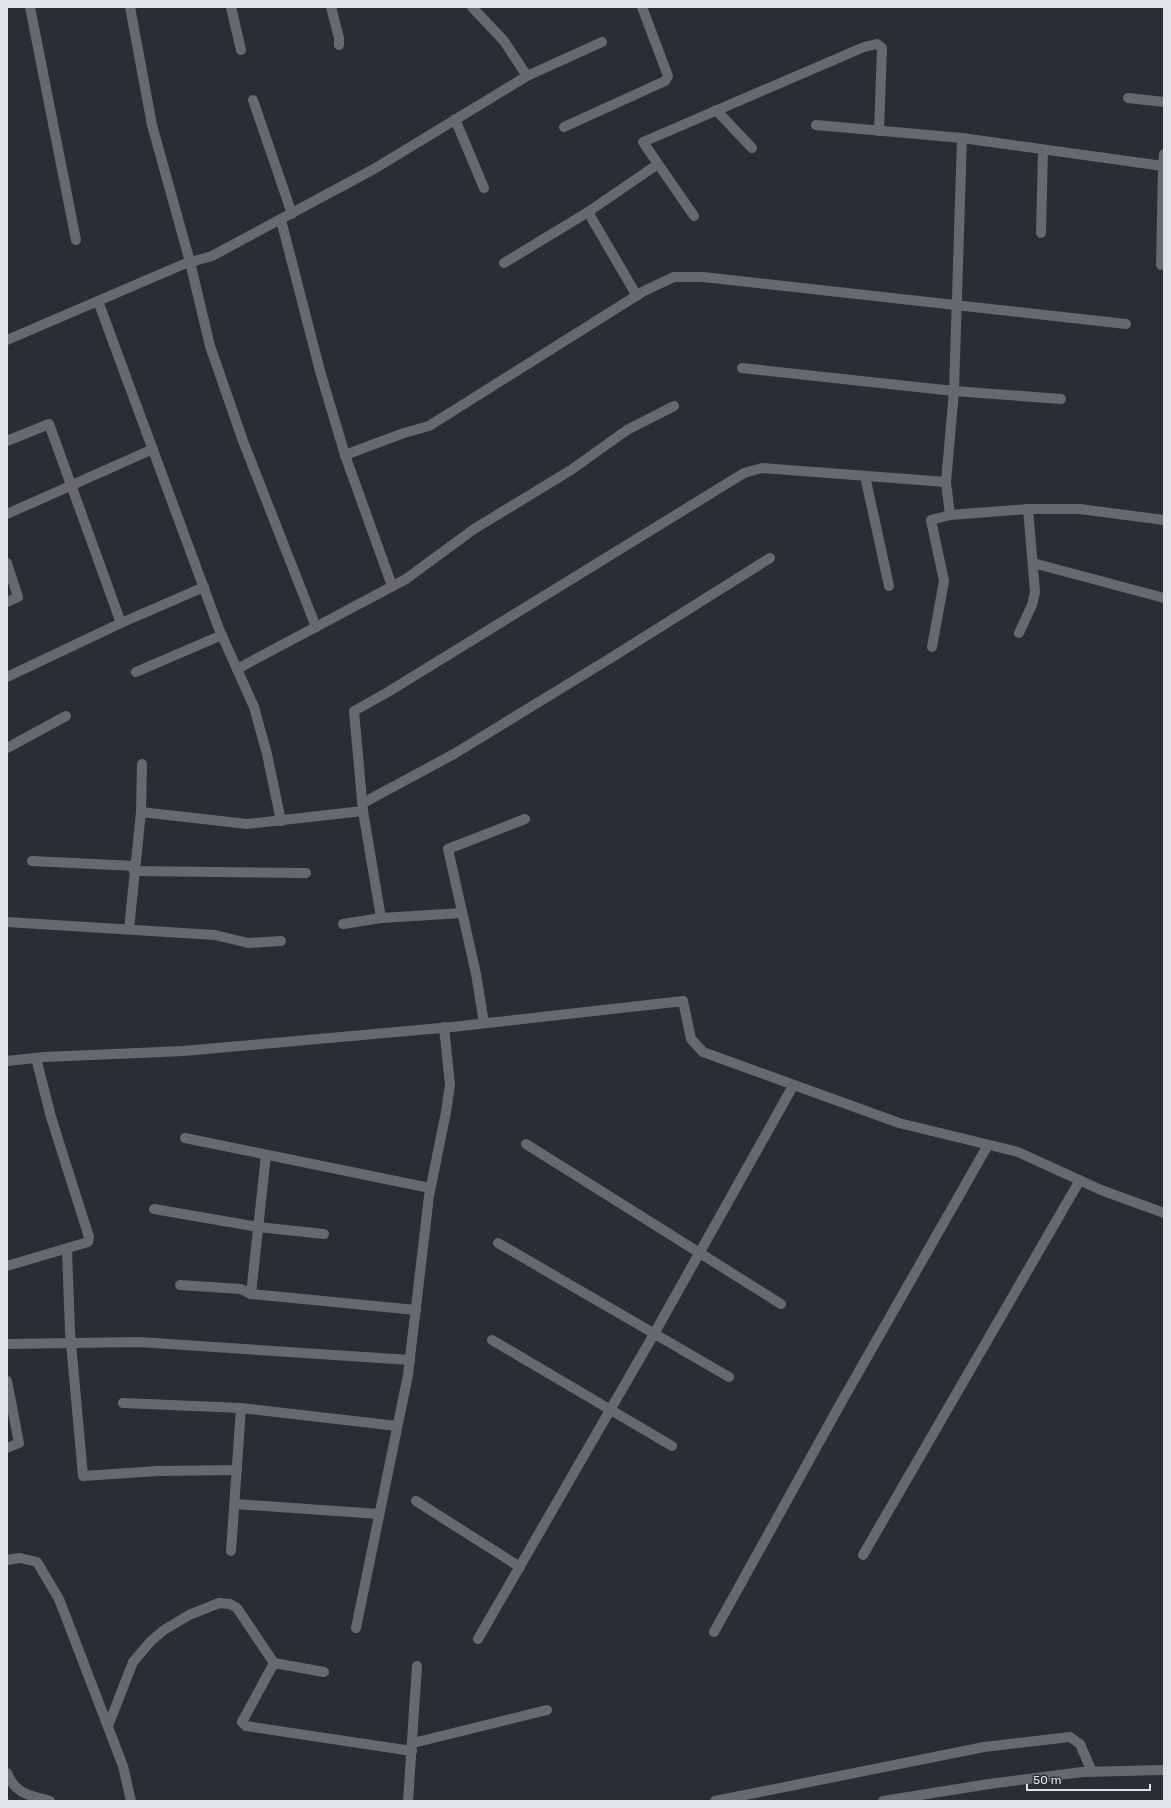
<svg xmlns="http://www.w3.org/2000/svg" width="1171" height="1808" font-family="Rubik,sans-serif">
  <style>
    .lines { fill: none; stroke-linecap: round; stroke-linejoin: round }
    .street { stroke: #67696c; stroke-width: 10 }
  </style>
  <rect width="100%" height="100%" fill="#292d34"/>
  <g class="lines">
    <g class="street">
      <polyline points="30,7 76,240"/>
      <polyline points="130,7 152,125 190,262 210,346 243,441 316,627"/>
      <polyline points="231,7 241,50"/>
      <polyline points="331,7 339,38 339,45"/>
      <polyline points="472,7 504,41 527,76"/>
      <polyline points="1128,98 1164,102"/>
      <polyline points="253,100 292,214"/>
      <polyline points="716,110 752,148"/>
      <polyline points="455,119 484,188"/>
      <polyline points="816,125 962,138 1163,166 1164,154"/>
      <polyline points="564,127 665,81 668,76 642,7"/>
      <polyline points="588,212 637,296"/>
      <polyline points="694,216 643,142 864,47 877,44 882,48 879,131"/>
      <polyline points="281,220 320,371 345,455 392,586"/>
      <polyline points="1041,233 1043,150"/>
      <polyline points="504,263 588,212 658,164"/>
      <polyline points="1161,265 1163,166"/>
      <polyline points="98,301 219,629 254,707 267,754 281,821"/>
      <polyline points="7,340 184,264 212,256 374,169 527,76 602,42"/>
      <polyline points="742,368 954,391 1061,399"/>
      <polyline points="7,441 49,424 121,623"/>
      <polyline points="345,455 404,433 429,426 644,291 674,277 703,277 1126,324"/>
      <polyline points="865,476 889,586"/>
      <polyline points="946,482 950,515 1028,509 1080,509 1164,520"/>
      <polyline points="7,514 153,449"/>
      <polyline points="7,563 18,597 7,602"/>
      <polyline points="1033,563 1164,598"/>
      <polyline points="1019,633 1032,605 1035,592 1028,509"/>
      <polyline points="932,647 944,581 931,520 950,515"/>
      <polyline points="237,669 406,579 474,529 571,470 627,430 674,406"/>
      <polyline points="136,672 222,635"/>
      <polyline points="7,677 121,623 204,587"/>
      <polyline points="7,748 66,716"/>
      <polyline points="363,803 454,754 614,656 770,558"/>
      <polyline points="141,812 247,824 363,811"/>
      <polyline points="32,861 135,866"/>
      <polyline points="134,871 306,873"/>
      <polyline points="381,918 363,811 354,711 388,692 744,473 762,468 946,482 954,391 962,138"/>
      <polyline points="7,922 215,935 248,943 281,941"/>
      <polyline points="343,924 381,918 462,913"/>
      <polyline points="129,929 141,812 142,764"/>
      <polyline points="484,1023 476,974 448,849 525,819"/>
      <polyline points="7,1061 44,1057 184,1051 452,1027 683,1001 691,1039 703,1052 899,1123 1018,1152 1101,1190 1164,1213"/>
      <polyline points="185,1138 430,1188"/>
      <polyline points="526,1144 781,1304"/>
      <polyline points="154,1209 258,1227 324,1234"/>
      <polyline points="498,1243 729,1377"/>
      <polyline points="67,1249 70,1332 83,1476 158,1471 237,1470"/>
      <polyline points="7,1266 88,1242 89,1237 51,1117 36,1058"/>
      <polyline points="180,1285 241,1289 251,1294 416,1310"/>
      <polyline points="251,1294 266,1155"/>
      <polyline points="492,1340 672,1446"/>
      <polyline points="7,1344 139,1342 410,1360"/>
      <polyline points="7,1381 19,1443 7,1448"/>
      <polyline points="123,1403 241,1408 397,1426"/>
      <polyline points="416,1501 520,1567"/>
      <polyline points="235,1504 379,1514"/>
      <polyline points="231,1551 241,1408"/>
      <polyline points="863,1555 1080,1180"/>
      <polyline points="7,1560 20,1558 37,1562 59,1599 123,1766 131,1801"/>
      <polyline points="356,1628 408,1375 429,1196 446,1112 450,1085 444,1027"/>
      <polyline points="714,1632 842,1401 988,1145"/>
      <polyline points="478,1639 654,1334 793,1086"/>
      <polyline points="274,1663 242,1722 246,1726 412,1751"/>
      <polyline points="108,1726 133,1662 151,1641 164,1630 189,1615 219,1603 230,1604 237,1608 274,1663 324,1672"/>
      <polyline points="413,1743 547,1710"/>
      <path d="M 7,1773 C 16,1795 29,1795 50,1801"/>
      <polyline points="408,1801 417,1666"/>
      <polyline points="715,1801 984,1747 1070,1737 1080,1744 1092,1772"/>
      <polyline points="883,1801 989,1784 1082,1772 1164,1770"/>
    </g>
  </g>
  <rect width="1171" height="1808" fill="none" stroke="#e0e3e8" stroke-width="16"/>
  <path d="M1027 1784v6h123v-6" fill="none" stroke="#e0e3e8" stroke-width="2"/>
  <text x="1033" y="1784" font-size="12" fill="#e0e3e8" stroke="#292d34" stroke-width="3" paint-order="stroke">50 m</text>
</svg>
